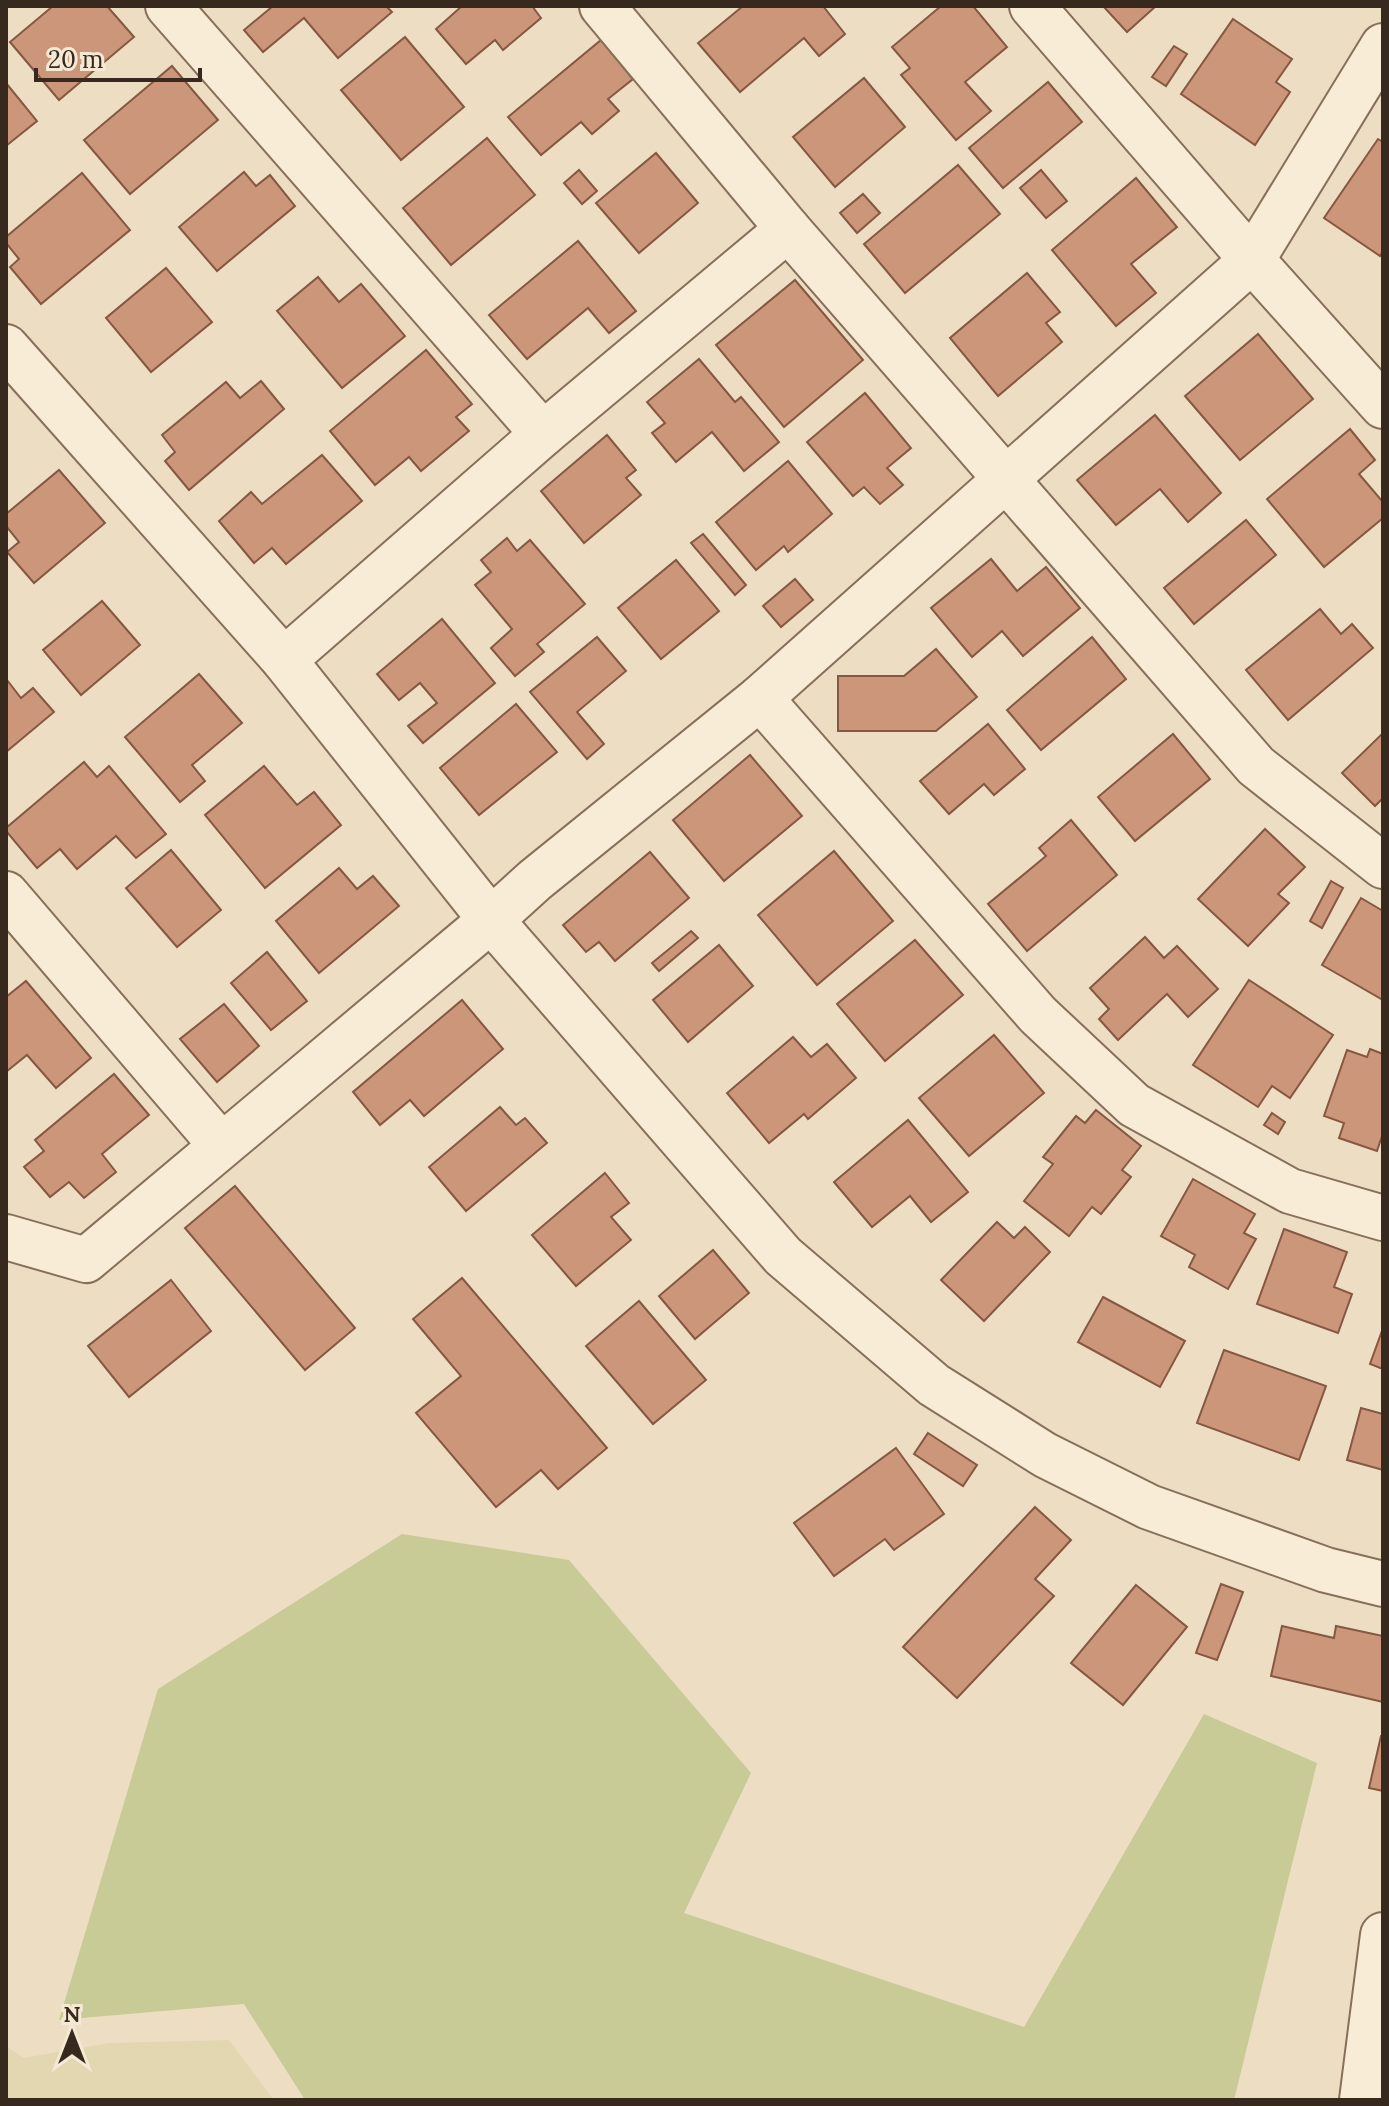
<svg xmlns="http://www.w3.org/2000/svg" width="1389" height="2106" font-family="Lora,serif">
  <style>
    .farmland { fill: #e3d7b1 }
    .green { fill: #c9cb97 }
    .building { fill: #cb967a; stroke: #865741; stroke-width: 2 }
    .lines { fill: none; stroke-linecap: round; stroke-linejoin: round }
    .minor-casing { stroke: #876f5a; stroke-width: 48 }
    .minor { stroke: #f8ecd6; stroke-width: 44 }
  </style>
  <rect width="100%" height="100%" fill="#eddec3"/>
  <polygon class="farmland" points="229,2040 274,2100 6,2100 6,2046 24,2058 109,2043"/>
  <polygon class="green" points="402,1534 569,1560 751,1773 684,1913 1024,2027 1204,1714 1317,1763 1234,2100 305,2100 244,2004 59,2020 158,1689"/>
  <g class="building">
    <polygon points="53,6 107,6 134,37 59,100 10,42"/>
    <polygon points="273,6 386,6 392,12 338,58 304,18 263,52 244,30"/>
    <polygon points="462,6 532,6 541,18 503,50 495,40 466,64 436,29"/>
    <polygon points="743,6 823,6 845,34 819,56 804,38 740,92 698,43"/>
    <polygon points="941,6 973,6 1007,47 965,82 991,111 956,140 901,75 910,68 892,47"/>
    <polygon points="1103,6 1156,6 1127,32"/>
    <polygon points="1233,19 1292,59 1276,82 1290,92 1255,145 1181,94"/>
    <polygon points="405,37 464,107 401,160 341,90"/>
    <polygon points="601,40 633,79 608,99 619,111 592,134 581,122 541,155 508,117"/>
    <polygon points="1174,46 1187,54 1166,86 1152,77"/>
    <polygon points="172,66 218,120 130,194 84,140"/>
    <polygon points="864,78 905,127 835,187 793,137"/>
    <polygon points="1048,82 1082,122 1003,188 969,148"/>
    <polygon points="6,83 37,121 6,146"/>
    <polygon points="487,138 535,195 451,265 403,208"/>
    <polygon points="1378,139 1383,142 1383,251 1380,256 1324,218"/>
    <polygon points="656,153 698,203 639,253 596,203"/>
    <polygon points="958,165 1000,214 905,293 864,244"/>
    <polygon points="579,170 597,191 582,204 564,183"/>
    <polygon points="1041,170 1067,201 1046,218 1020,188"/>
    <polygon points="244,172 256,186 270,175 295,206 217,271 179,227"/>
    <polygon points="82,173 130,230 41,304 10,267 19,259 6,243 6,237"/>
    <polygon points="1136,178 1177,227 1131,264 1156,293 1116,326 1052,250"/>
    <polygon points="863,194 880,213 857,233 840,213"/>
    <polygon points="578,241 636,311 609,333 588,308 527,359 489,315"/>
    <polygon points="166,268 212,322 151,372 106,318"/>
    <polygon points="1027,273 1060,312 1046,323 1062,342 998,396 950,338"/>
    <polygon points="318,277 339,302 361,284 405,336 342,388 277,311"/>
    <polygon points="795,280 863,360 784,427 716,345"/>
    <polygon points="1258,334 1313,399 1240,460 1185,396"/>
    <polygon points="426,350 472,404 456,417 469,431 421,471 409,457 375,485 330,431"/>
    <polygon points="699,359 735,402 741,397 779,442 744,471 712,432 676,462 652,433 665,423 647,402"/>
    <polygon points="261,381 284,409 189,490 165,461 175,452 162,435 226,382 240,398"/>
    <polygon points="865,393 911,448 887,468 903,485 880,504 864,487 853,496 807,442"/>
    <polygon points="1155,415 1221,493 1188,522 1160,489 1116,525 1077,480"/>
    <polygon points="1350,429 1375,460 1359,474 1383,502 1383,518 1324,567 1267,499"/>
    <polygon points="607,435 636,470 626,478 641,495 584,543 541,491"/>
    <polygon points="322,455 362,501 286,564 272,548 254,563 219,521 251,492 262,504"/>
    <polygon points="788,461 832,514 788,552 784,546 756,570 716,522"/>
    <polygon points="59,470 105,523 34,583 7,552 19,542 6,526 6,514"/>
    <polygon points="1246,520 1276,555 1194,624 1164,588"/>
    <polygon points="703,534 746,585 735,595 691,543"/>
    <polygon points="507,538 517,551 530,540 585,604 537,644 544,652 515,676 491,648 512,629 475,585 491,572 481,560"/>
    <polygon points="991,559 1017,591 1046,567 1080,608 1023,656 1002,631 972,657 931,608"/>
    <polygon points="676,560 719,611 661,659 618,608"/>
    <polygon points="795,579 813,600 781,627 763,606"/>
    <polygon points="102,601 140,645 81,695 43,650"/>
    <polygon points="1320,609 1341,634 1352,624 1373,648 1288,720 1246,670"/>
    <polygon points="442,619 495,683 423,743 408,726 437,703 420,683 399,700 377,674"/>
    <polygon points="597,637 626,671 577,712 604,744 587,759 530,692"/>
    <polygon points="1092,637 1126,679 1041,750 1007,710"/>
    <polygon points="936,649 977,697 936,731 838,731 838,676 904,676"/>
    <polygon points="199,674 242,723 192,765 205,781 180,802 125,737"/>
    <polygon points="7,680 21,698 33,688 54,712 6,752"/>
    <polygon points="516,704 557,752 479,815 440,768"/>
    <polygon points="988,724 1025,769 994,795 984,784 949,814 920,781"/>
    <polygon points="1383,733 1383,798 1375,806 1342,773"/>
    <polygon points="1173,734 1210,779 1135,841 1098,797"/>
    <polygon points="750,755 802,816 724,881 673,820"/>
    <polygon points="84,762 97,777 109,766 166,834 136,858 116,836 77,869 60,849 37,868 6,831 6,828"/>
    <polygon points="264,766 297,805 314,792 341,825 265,888 205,815"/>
    <polygon points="1071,820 1117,875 1027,951 988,904 1046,856 1039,848"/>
    <polygon points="1265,829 1305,867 1278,894 1289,903 1248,946 1198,899"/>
    <polygon points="171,850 221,910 177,947 126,888"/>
    <polygon points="834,851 893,921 817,985 758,915"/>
    <polygon points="650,852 689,898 615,961 599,942 586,952 563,925"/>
    <polygon points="339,868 357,889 373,876 399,906 319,973 276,921"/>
    <polygon points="1331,881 1343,888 1322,928 1310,921"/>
    <polygon points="1361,898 1383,911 1383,1000 1322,965"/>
    <polygon points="691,931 698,938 659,971 652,963"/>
    <polygon points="1145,937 1164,958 1177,946 1218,989 1188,1017 1167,994 1118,1040 1099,1019 1109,1009 1090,988"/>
    <polygon points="915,940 963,995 885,1061 837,1004"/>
    <polygon points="719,945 753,986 688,1042 653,1000"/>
    <polygon points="267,952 307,1001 271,1030 231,983"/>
    <polygon points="1249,980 1333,1035 1290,1098 1272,1086 1258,1107 1193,1065"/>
    <polygon points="26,981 91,1058 56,1088 27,1055 6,1072 6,997"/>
    <polygon points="462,1000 503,1049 424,1116 410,1100 380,1125 353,1092"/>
    <polygon points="224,1004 259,1046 217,1082 180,1039"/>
    <polygon points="994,1035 1044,1093 969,1156 919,1098"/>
    <polygon points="793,1037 811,1057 827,1044 856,1078 808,1119 804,1114 769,1143 727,1093"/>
    <polygon points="1370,1049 1383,1054 1383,1133 1377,1151 1339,1138 1344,1123 1324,1116 1347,1050 1367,1057"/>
    <polygon points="114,1074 149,1115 102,1154 116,1172 84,1198 69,1182 50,1197 24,1167 44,1151 35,1140"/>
    <polygon points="500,1107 516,1125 525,1118 547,1143 466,1211 429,1167"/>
    <polygon points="1096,1110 1141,1146 1122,1170 1131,1177 1101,1214 1092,1207 1069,1236 1024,1201 1053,1164 1043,1157 1076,1116 1085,1123"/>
    <polygon points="1272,1113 1285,1122 1278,1134 1264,1125"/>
    <polygon points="908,1120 968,1192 931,1222 910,1196 872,1227 834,1182"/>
    <polygon points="605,1173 629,1203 611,1217 631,1240 576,1286 532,1235"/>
    <polygon points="1193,1179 1255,1214 1244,1233 1256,1239 1228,1289 1189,1267 1195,1255 1161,1236"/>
    <polygon points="235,1186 355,1328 305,1370 185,1228"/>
    <polygon points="997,1222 1014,1238 1025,1227 1050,1252 984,1321 941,1280"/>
    <polygon points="1284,1229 1347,1252 1334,1287 1352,1294 1338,1333 1257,1304"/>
    <polygon points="713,1250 749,1293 695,1339 659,1296"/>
    <polygon points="462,1278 607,1448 558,1489 541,1470 496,1507 416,1413 461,1376 413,1319"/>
    <polygon points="171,1280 211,1331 129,1397 88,1346"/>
    <polygon points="1103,1297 1185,1341 1160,1387 1078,1342"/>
    <polygon points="639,1301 706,1380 653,1424 586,1346"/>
    <polygon points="1383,1328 1383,1369 1370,1364"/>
    <polygon points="1224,1350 1326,1386 1299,1460 1197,1423"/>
    <polygon points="1361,1408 1383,1414 1383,1470 1347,1460"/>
    <polygon points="928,1433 977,1465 963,1486 914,1454"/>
    <polygon points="896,1448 944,1514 894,1550 885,1539 834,1576 794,1523"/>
    <polygon points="1035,1507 1071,1540 1035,1579 1054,1596 957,1698 903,1647"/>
    <polygon points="1221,1584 1243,1592 1217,1660 1196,1653"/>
    <polygon points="1136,1585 1187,1627 1123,1705 1071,1663"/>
    <polygon points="1282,1626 1334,1638 1336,1626 1383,1636 1383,1702 1271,1676"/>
    <polygon points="1381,1736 1383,1736 1383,1791 1369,1788"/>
  </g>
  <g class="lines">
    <g class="minor-casing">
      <g id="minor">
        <polyline points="168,6 543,434"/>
        <polyline points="602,6 788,229 1256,766 1383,866"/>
        <polyline points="1032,6 1252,260 1383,406"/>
        <polyline points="6,347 284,660 491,920 783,1256 934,1385 1045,1455 1149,1507 1326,1570 1383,1584"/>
        <polyline points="284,660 543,434 788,229"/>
        <polyline points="760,698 1038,1015 1134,1105 1290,1191 1383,1218"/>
        <polyline points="6,894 221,1145"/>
        <polyline points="6,1237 86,1260 491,920 535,880 760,698 1252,260 1383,46"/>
        <polyline points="1362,2100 1383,1935"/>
      </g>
    </g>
    <use href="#minor" class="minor"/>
  </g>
  <rect width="1389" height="2106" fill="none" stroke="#37291e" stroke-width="16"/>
  <g transform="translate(72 2034)" stroke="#f5e9d3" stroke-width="6" paint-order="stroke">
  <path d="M0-6L14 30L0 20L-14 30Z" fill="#37291e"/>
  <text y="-12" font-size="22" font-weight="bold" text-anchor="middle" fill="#37291e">N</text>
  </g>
  <path d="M36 68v12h164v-12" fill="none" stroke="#37291e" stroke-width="4"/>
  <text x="48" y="68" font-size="24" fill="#37291e" stroke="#f5e9d3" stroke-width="6" paint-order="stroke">20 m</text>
</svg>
